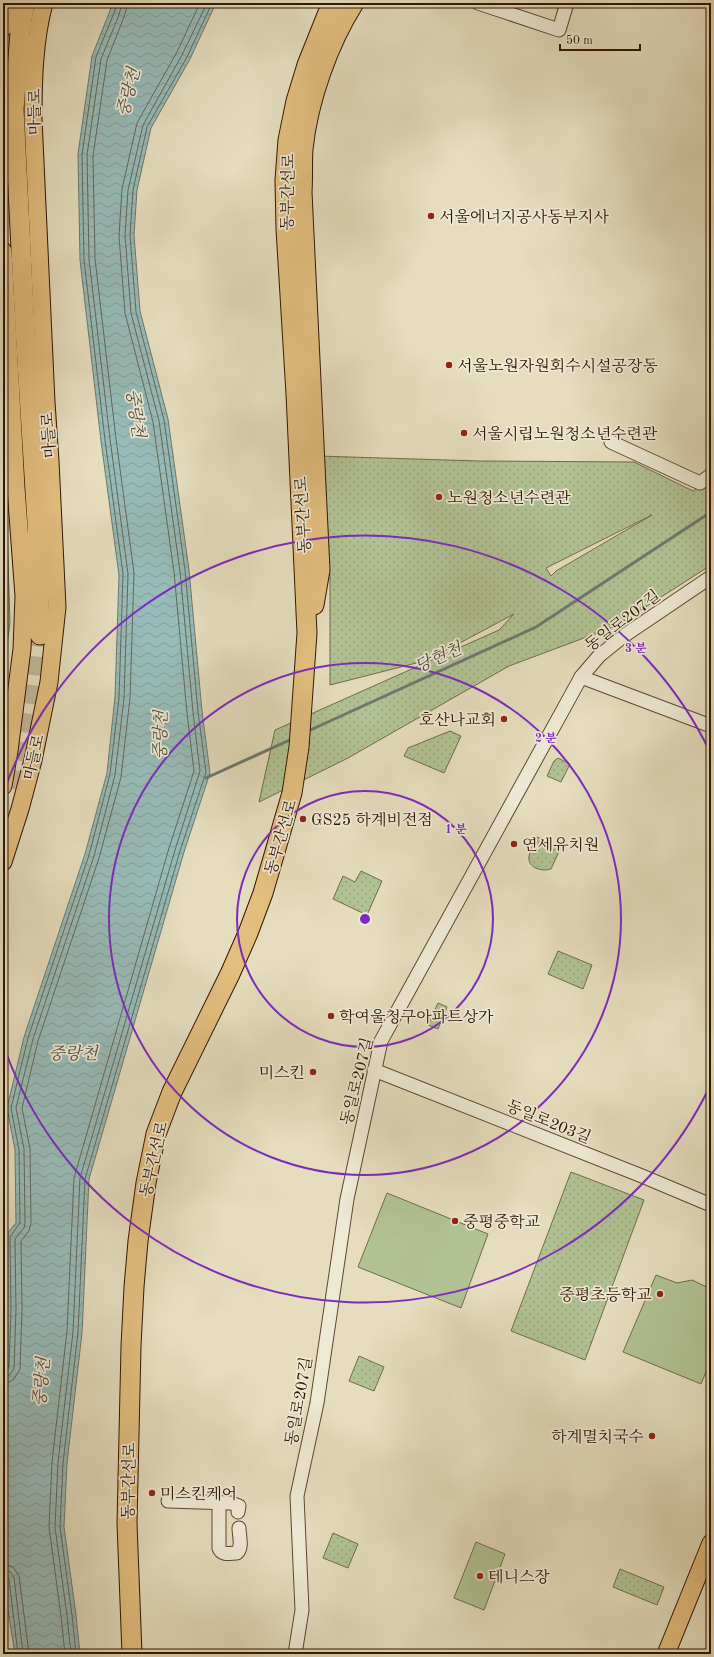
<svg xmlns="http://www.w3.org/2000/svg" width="714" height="1657" font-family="'Old Standard TT','Noto Serif KR',serif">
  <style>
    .grass { fill: #b1c294; stroke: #706c4a }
    .forest { fill: url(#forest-firs); stroke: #706c4a }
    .park { fill: url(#park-dots); stroke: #706c4a; fill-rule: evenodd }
    .water { fill: url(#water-waves); stroke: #6d796e }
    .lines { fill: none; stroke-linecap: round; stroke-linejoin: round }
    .shore { stroke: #63685c; stroke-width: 1 }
    .stream { stroke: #6d796e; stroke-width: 3 }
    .highway-tunnel { stroke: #c1b598; stroke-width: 19; stroke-dasharray: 19 10; stroke-linecap: butt }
    .minor-casing { stroke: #5c4730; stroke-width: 15 }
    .major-casing { stroke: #2f1500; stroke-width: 19 }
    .highway-casing { stroke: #2f1500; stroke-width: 21 }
    .minor { stroke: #eee9d5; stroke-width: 13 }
    .major { stroke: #e2be7f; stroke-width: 17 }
    .highway { stroke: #e2be7f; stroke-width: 19 }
    .ring { fill: none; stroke: #7b2cbf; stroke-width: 2 }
    .poi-dot { fill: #8f2418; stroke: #eee9d5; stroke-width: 1.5 }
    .labels { text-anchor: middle; stroke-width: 3.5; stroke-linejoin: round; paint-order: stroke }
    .street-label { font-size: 16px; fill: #2f1500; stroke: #eee9d5 }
    .poi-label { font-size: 16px; fill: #2f1500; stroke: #eee9d5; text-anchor: start }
    .water-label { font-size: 17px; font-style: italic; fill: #534f40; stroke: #eee9d5 }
    .centre { fill: #7b2cbf; stroke: #eee9d5; stroke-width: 2 }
    .ring-label { font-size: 12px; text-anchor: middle; font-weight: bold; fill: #7b2cbf; stroke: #eee9d5; stroke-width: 3.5; stroke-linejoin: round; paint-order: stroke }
  </style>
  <defs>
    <pattern id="forest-firs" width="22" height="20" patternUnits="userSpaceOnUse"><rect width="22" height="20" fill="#b1c294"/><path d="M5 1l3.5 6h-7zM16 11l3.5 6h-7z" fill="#99a67e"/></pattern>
    <pattern id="park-dots" width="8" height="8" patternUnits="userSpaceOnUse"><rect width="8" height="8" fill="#b1c294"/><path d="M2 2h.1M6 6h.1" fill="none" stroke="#99a67e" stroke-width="1.8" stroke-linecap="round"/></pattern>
    <pattern id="water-waves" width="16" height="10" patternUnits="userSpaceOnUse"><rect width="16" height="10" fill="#97bbb8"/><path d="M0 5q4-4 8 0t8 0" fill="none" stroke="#82a09c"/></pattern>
  </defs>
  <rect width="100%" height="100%" fill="#e5ddbe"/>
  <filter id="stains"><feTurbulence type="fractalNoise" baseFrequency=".005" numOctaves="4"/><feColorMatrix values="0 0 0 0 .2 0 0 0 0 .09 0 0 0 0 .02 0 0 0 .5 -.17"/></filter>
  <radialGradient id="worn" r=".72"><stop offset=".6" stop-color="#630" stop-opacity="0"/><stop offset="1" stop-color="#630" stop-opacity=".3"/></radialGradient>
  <g class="grass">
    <polygon points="438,1003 447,1007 438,1029 428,1025"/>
    <polygon points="387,1193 488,1234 461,1308 358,1267"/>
    <polygon points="656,1275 677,1283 692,1280 711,1289 711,1360 701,1384 623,1352"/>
    <polygon points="476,1542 505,1554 484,1610 454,1598"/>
  </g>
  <polygon class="forest" points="6,500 10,622 3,676 3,501"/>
  <g class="park">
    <path d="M 318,456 L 479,461 L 634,462 L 693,491 L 711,480 L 711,565 L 616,626 L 509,666 L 348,758 L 259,802 L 275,730 L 499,630 L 514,614 L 428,660 L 330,685 L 330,576 ZM 652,515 L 556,571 L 551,576 L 546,568 Z"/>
    <polygon points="450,731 461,736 444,773 404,756 408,748"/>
    <polygon points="558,758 570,764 561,782 547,776 554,761"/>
    <path d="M 537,837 L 561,847 L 551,869 C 542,872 527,868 529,856 C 530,850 534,843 537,837 Z"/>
    <polygon points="361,871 382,881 367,915 333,899 343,876 355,882"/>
    <polygon points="558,951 592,965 583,989 548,974"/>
    <polygon points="571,1172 644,1200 585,1360 511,1331"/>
    <polygon points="359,1356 384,1367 374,1391 349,1381"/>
    <polygon points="333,1533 358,1544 348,1568 323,1558"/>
    <polygon points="620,1569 664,1587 657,1605 613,1587"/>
  </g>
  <polygon class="water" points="113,3 216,3 190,59 151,128 137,190 134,235 140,311 168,419 189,570 202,711 210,773 184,852 89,1179 82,1333 67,1463 64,1527 76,1615 80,1654 15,1654 5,1592 3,1528 3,1436 7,1309 6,1235 16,1223 15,1150 7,1108 24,1037 85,854 107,773 115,697 119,575 101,441 80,260 78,154 92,56"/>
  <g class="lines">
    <g class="shore">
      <polyline points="3,1371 7,1370 9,1367 11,1309 10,1237 20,1223 19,1150 11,1108 28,1038 89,855 110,774 119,698 123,574 105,440 84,260 82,155 96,57 114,13 117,3"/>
      <polyline points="3,1376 10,1375 14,1368 16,1309 15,1239 24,1228 25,1223 24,1149 16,1108 33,1039 94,856 115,775 124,698 128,574 110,439 89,259 87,155 101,59 119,15 122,3"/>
      <polyline points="3,1382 9,1382 14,1379 20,1369 22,1310 21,1241 29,1231 31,1223 30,1149 22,1108 38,1041 99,858 121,777 130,698 134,573 116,439 95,259 93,156 107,60 124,17 128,3"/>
      <polyline points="3,1564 13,1567 19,1576 29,1654"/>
      <polyline points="3,1570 10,1572 14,1577 23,1654"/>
      <polyline points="3,1575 7,1576 9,1579 18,1654"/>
      <polyline points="65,1654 61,1616 49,1527 52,1462 67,1331 74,1178 169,848 194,771 187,713 174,572 153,422 125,313 119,236 122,189 137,123 177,52 200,3"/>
      <polyline points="71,1654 67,1616 55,1527 58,1462 73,1332 80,1178 175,850 200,771 193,712 180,571 159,421 131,313 125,235 128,190 143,125 182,55 207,3"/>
      <polyline points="76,1654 72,1615 60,1527 63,1463 78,1332 85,1179 180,851 206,772 198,712 185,570 164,420 136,312 130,235 133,190 147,127 187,57 212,3"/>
    </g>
    <g class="stream">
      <polyline points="306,732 536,627 711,512"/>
      <polyline points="206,778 292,739"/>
    </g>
    <path class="highway-tunnel" d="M 18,790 C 29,739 36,687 40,635"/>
    <g class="minor-casing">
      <g id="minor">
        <polyline points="478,3 559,30 567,3"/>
        <polyline points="611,442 700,483 711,475"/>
        <polyline points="581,677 711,726"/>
        <polyline points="374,1070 642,1176 711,1205"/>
        <polyline points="168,1501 231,1503 239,1506 238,1512"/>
        <path d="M 219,1504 L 219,1548 C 222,1556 230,1553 237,1553 C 243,1547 239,1536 239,1528"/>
        <polyline points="295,1654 302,1610 297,1496 317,1403 347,1199 381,1041 581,677 599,656 625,635 711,577"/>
      </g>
    </g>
    <g class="major-casing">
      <g id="major">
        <polyline points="3,28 8,3"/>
        <polyline points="3,251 16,488 24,596 22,649 9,751 3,786"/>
        <path d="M 3,862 L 20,809 L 33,760 L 49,682 L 57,607 L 50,461 L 46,402 L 33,119 C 33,81 34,40 44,3"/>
        <polyline points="666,1654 711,1543"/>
      </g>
    </g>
    <g class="highway-casing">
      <g id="highway">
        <polyline points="25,3 20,32 14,109 25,329 37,523 40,635"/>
        <path d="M 314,605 L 320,570 L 302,192 C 303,178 302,163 303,149 C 308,101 328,44 354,3"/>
        <polyline points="132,1654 127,1523 131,1346 134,1287 138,1241 146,1183 156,1134 172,1092 230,974 248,933 263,893 292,793 299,747 307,633 296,394 286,229 285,180 288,140 296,101 307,65 327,15 333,3"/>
      </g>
    </g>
    <use href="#minor" class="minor"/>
    <use href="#major" class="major"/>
    <use href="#highway" class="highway"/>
  </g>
  <g class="ring">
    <circle cx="365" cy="919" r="128"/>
    <circle cx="365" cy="919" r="256"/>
    <path d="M711 1084A383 383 0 0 1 4 1047M4 791A383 383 0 0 1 711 754"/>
  </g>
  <g class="poi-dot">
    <circle cx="431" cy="216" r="4"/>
    <circle cx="449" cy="365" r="4"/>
    <circle cx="464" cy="433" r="4"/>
    <circle cx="439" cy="497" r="4"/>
    <circle cx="504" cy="719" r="4"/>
    <circle cx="303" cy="819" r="4"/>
    <circle cx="514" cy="844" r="4"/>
    <circle cx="331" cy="1016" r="4"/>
    <circle cx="313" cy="1072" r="4"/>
    <circle cx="455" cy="1221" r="4"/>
    <circle cx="660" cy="1294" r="4"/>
    <circle cx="652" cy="1436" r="4"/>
    <circle cx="152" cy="1493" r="4"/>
    <circle cx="480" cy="1576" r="4"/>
  </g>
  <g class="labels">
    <g class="street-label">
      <text transform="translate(34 112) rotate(-90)" y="6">마들로</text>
      <text transform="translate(287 192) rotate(-89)" y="6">동부간선로</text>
      <text transform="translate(48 435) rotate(-94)" y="6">마들로</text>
      <text transform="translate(302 515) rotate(-93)" y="6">동부간선로</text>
      <text transform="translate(622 620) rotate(-37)" y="6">동일로207길</text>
      <text transform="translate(33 757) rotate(-77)" y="6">마들로</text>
      <text transform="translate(280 837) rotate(-74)" y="6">동부간선로</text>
      <text transform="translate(356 1081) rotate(-76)" y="6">동일로207길</text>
      <text transform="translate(549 1121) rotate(22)" y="6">동일로203길</text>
      <text transform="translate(153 1159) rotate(-77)" y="6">동부간선로</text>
      <text transform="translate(298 1401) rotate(-80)" y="6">동일로207길</text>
      <text transform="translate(128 1481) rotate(-89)" y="6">동부간선로</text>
    </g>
    <g class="poi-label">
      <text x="439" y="222">서울에너지공사동부지사</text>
      <text x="457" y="371">서울노원자원회수시설공장동</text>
      <text x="472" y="439">서울시립노원청소년수련관</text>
      <text x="447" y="503">노원청소년수련관</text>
      <text x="496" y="725" text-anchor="end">호산나교회</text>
      <text x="311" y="825">GS25 하계비전점</text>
      <text x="522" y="850">연세유치원</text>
      <text x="339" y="1022">학여울청구아파트상가</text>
      <text x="305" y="1078" text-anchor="end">미스킨</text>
      <text x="463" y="1227">중평중학교</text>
      <text x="652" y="1300" text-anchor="end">중평초등학교</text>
      <text x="644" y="1442" text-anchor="end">하계멸치국수</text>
      <text x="160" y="1499">미스킨케어</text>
      <text x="488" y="1582">테니스장</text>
    </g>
    <g class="water-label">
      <text transform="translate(128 92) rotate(-76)" y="6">중랑천</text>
      <text transform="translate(136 413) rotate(82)" y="6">중랑천</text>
      <text transform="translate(438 657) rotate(-24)" y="6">당현천</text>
      <text transform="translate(160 735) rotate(-89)" y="6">중랑천</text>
      <text x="73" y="1059">중랑천</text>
      <text transform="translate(41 1382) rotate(-85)" y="6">중랑천</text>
    </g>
  </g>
  <circle cx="365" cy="919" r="6" class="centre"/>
  <g class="ring-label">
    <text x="636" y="652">3 분</text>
    <text x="546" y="742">2 분</text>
    <text x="456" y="833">1 분</text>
  </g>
  <rect width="714" height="1657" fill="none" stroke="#e5ddbe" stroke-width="16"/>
  <rect x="4" y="4" width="706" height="1649" fill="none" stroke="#2f1500" stroke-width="2"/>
  <rect x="8" y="8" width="698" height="1641" fill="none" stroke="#2f1500"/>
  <path d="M560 44v6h80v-6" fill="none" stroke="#2f1500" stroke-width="2"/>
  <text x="566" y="44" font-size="12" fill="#2f1500" stroke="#eee9d5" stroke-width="3" paint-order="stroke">50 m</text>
  <rect width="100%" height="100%" filter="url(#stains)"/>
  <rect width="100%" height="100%" fill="url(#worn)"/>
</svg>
